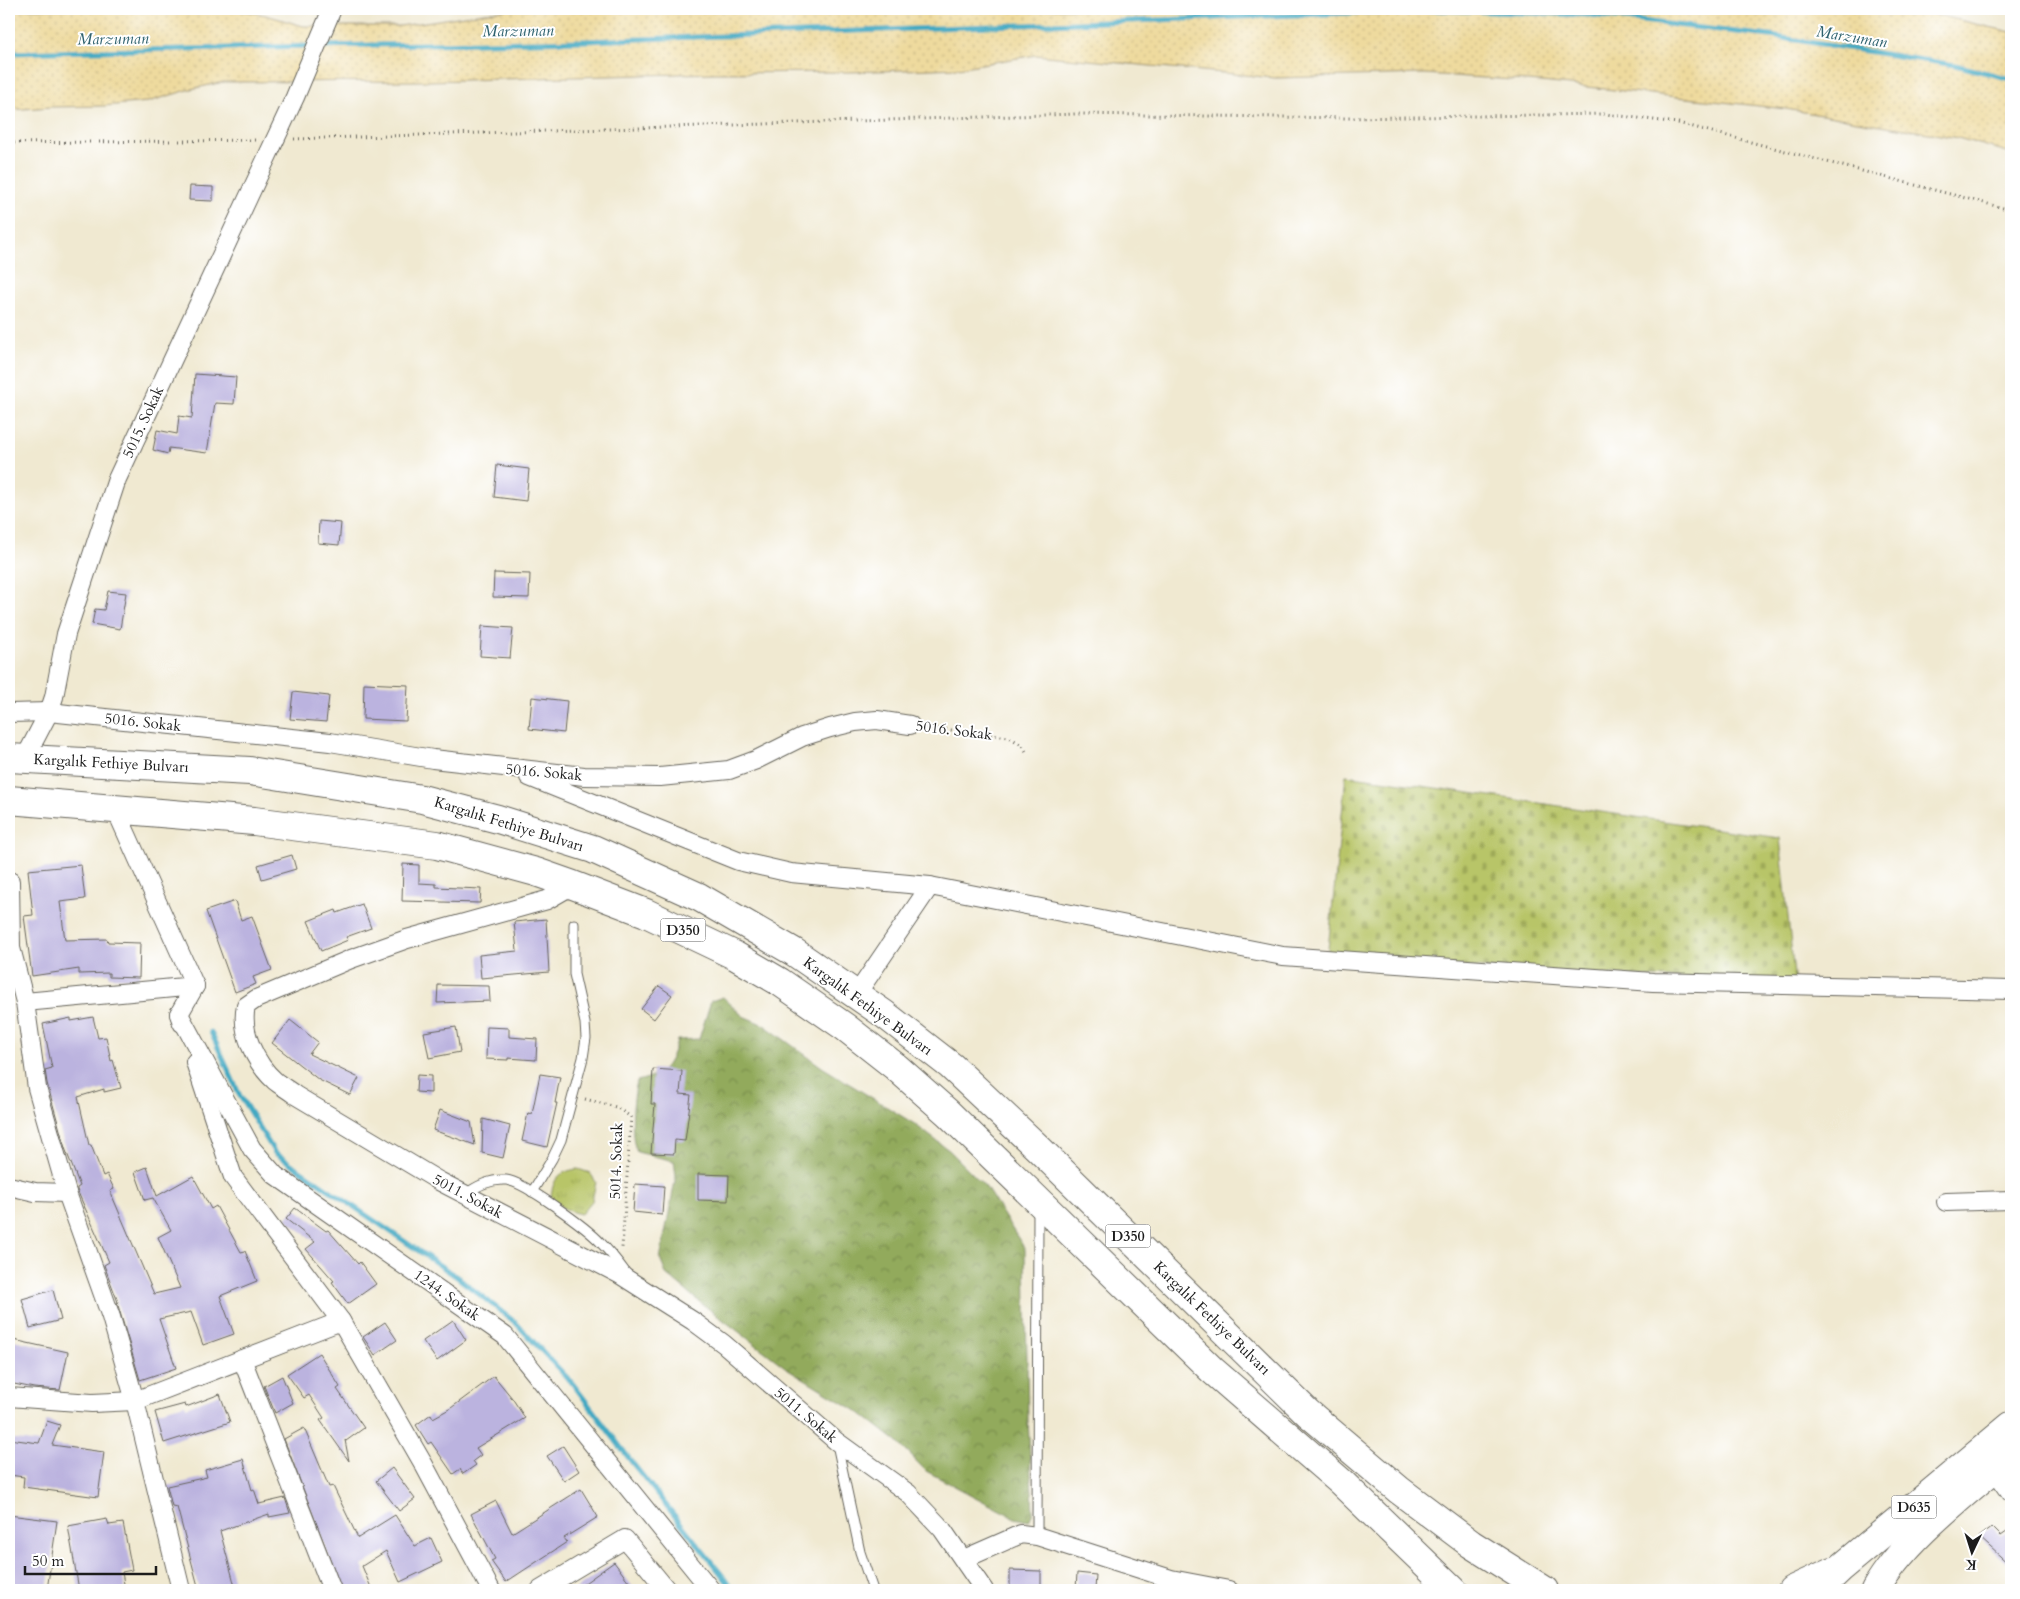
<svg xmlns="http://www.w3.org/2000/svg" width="2020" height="1599" font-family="Cardo,serif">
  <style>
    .grass { fill: url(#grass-tufts); stroke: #6a7042 }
    .forest { fill: url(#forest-crowns); stroke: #57633c }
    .sand { fill: url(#sand-dots); stroke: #857b5d }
    .cemetery { fill: url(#cemetery-stones); stroke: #6a7042 }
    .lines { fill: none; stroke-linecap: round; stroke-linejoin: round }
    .stream { stroke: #42a9c2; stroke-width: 5 }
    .building { fill: #bbb3df }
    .service-casing { stroke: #66645b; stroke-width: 11 }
    .minor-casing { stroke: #66645b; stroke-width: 20 }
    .trunk-casing { stroke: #66645b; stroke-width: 30 }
    .path { stroke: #66645b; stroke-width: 3; stroke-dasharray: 1 4; stroke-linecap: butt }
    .service { stroke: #fff; stroke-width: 9 }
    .minor { stroke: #fff; stroke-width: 18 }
    .trunk { stroke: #fff; stroke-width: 28 }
    .labels { text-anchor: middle; stroke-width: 4; stroke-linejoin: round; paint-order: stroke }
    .shield { fill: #fff; stroke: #606060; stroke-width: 1 }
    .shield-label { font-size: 14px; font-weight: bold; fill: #1c1c1c }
    .street-label { font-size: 15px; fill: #1c1c1c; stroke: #fff }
    .water-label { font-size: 16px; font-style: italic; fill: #2f626f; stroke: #fff }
  </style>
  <defs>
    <pattern id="grass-tufts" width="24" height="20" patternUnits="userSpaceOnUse" patternTransform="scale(1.25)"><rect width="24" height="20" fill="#b8c567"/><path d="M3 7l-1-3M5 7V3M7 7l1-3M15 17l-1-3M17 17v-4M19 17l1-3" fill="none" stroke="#9ea959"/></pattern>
    <pattern id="forest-crowns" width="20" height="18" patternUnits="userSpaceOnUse" patternTransform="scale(1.25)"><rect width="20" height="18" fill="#92aa5c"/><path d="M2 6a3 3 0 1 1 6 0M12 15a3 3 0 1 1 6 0" fill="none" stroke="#768a4b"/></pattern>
    <pattern id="sand-dots" width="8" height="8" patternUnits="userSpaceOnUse" patternTransform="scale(1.25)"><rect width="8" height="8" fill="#eeda9e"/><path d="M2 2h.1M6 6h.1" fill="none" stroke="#ccba88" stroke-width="1.8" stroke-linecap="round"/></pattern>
    <pattern id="cemetery-stones" width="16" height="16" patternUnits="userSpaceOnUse" patternTransform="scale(1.25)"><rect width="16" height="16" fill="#b8c567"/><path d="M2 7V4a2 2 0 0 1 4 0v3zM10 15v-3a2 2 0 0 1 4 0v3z" fill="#9ea959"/></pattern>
  </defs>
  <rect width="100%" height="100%" fill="#fff"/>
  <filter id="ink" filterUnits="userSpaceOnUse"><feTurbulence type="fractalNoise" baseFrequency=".02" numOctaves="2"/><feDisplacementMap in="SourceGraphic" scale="10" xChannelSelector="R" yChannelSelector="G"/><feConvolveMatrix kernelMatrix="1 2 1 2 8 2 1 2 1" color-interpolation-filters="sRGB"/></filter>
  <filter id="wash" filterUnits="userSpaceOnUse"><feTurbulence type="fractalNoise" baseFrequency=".0096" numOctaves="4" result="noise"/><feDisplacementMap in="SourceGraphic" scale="20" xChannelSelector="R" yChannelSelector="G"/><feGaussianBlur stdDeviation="1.12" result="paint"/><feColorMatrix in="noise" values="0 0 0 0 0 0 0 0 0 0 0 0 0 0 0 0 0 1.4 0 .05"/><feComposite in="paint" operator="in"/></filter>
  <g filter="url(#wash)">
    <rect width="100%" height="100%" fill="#f0e9d1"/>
    <path class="grass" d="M 578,1169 L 590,1173 L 596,1182 L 592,1201 L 581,1214 C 567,1211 560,1208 551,1197 C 553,1179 559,1171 578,1169 Z"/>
    <path class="forest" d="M 723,997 L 743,1016 L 764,1025 L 822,1067 L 913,1123 L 950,1151 L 985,1186 L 1025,1249 L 1028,1420 L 1033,1512 L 1029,1521 L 1015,1518 L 926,1471 L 896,1441 L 860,1413 L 785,1367 L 697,1300 L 666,1274 L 660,1259 L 676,1176 L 674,1161 L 637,1152 C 629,1136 633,1098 637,1081 C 664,1075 670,1066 677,1040 L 699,1039 L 711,1001 Z"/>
    <polygon class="sand" points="9,9 234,9 266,15 303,26 400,26 509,9 1911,9 2011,32 2011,153 1958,138 1786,109 1542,82 1425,74 1275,78 1036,55 958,68 850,72 714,73 430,81 224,82 191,89 148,102 104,106 52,107 9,110"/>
    <polygon class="cemetery" points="1346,775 1780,838 1795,985 1327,959"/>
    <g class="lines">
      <g class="stream">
        <polyline points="320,46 585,41 1431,10 1590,15 1770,36 1955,65 2011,79"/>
        <polyline points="9,53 312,46"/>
        <polyline points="211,1032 240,1096 275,1153 457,1277 516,1323 573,1384 634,1465 734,1590"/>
      </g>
    </g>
    <g id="blocks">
      <g class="building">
        <polygon points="190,186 213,187 213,201 189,200"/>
        <polygon points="195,374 236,377 234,404 215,403 207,453 169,448 168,454 153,450 157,430 177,434 179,416 192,418"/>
        <polygon points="497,465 529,469 526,501 494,497"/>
        <polygon points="319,521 341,523 339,545 318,543"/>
        <polygon points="494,573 530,574 529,598 493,597"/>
        <polygon points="108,591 126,593 120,629 92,624 95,609 104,610"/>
        <polygon points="482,626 513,628 510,658 480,656"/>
        <polygon points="364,683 408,685 406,721 363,719"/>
        <polygon points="293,692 329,696 326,722 290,719"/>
        <polygon points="532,697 567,701 564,733 529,729"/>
        <polygon points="292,855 296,869 262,879 258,865"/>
        <polygon points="403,864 419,865 419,883 436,884 436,887 481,889 480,903 402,901"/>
        <polygon points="81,865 85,899 60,902 65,940 107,939 108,942 140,943 139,978 109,977 109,973 79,974 79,969 32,976 24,916 33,915 28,870"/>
        <polygon points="235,901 241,920 252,916 272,970 253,977 256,984 235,992 206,911"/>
        <polygon points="362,904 371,928 346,937 348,940 321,951 308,921 336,910 337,913"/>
        <polygon points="546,919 549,972 481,978 479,955 517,951 514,922"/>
        <polygon points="438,985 489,986 490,1001 437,1003"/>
        <polygon points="659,986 672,995 654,1019 641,1009"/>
        <polygon points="93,1017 98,1038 106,1037 111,1061 113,1060 121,1088 104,1092 104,1089 78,1097 89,1145 91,1145 103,1176 107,1174 114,1189 110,1191 154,1294 180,1288 158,1237 171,1230 153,1198 145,1200 135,1172 147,1167 157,1196 193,1176 211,1209 216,1206 241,1252 245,1251 257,1281 220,1296 234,1334 203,1345 191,1312 159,1319 176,1368 140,1380 117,1302 118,1302 104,1265 109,1262 77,1190 77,1188 80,1186 65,1148 47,1083 45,1070 52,1068 43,1024 71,1018 71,1021"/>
        <polygon points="290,1020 318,1042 309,1054 359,1078 350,1095 319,1080 272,1043"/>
        <polygon points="456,1027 460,1052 429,1058 424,1032"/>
        <polygon points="487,1027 509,1028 509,1037 537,1039 536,1060 508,1058 508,1060 486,1059"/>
        <polygon points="653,1069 682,1071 680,1094 691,1095 685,1141 675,1140 674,1154 651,1153 655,1104 651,1104"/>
        <polygon points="540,1074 560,1077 555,1103 557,1103 547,1147 522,1141 528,1113 532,1114"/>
        <polygon points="417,1075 431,1076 431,1093 416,1092"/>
        <polygon points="440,1110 471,1122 475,1145 433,1130"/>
        <polygon points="483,1119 510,1126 503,1158 482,1153"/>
        <polygon points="698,1174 729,1175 728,1201 698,1200"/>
        <polygon points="635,1184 664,1186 662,1215 633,1212"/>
        <polygon points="295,1208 326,1231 328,1230 358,1264 360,1262 376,1284 348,1304 332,1282 334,1281 306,1249 315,1242 286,1219"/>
        <polygon points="53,1290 61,1320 30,1328 22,1299"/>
        <polygon points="453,1320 466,1340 437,1361 423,1341"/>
        <polygon points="385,1322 397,1340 375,1355 363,1337"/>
        <polygon points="9,1339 68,1352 60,1390 34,1388 9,1383"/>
        <polygon points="319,1353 340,1387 337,1389 364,1428 346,1441 345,1440 349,1461 320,1420 324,1418 309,1395 304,1398 287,1374"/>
        <polygon points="282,1376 293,1403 275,1413 264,1386"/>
        <polygon points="494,1376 512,1398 525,1418 476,1448 481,1455 473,1461 476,1465 463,1474 460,1469 453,1474 431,1442 428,1444 416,1425 431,1414 433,1418 451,1408"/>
        <polygon points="220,1394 230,1422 164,1443 155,1412 185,1404 186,1407"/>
        <polygon points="47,1421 60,1425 52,1445 104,1452 98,1497 23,1487 24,1477 9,1475 9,1439 39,1443"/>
        <polygon points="304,1428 329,1487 333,1486 358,1538 395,1515 415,1546 431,1538 442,1562 400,1582 386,1551 362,1566 372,1590 342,1590 284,1439"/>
        <polygon points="563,1446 579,1471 564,1481 547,1456"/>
        <polygon points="243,1459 252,1490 254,1489 259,1504 285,1498 290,1513 269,1517 269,1514 220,1531 236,1590 199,1590 177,1507 172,1506 167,1486 207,1477 205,1470"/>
        <polygon points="392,1468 415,1499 399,1511 376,1481"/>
        <polygon points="581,1489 598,1517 564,1538 567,1542 506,1582 491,1561 495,1559 471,1514 496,1501 512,1533"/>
        <polygon points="9,1515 57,1521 47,1590 9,1588"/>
        <polygon points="107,1519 109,1525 123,1523 132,1570 122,1572 125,1590 79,1590 68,1526"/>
        <polygon points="1992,1527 2001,1536 2011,1529 2011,1566 1979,1537"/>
        <polygon points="614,1562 635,1590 575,1590"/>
        <polygon points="1010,1570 1041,1571 1041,1590 1010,1590"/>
        <polygon points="1077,1573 1096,1575 1095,1590 1076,1589"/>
      </g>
    </g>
  </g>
  <g filter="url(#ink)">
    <use href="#blocks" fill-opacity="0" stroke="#66645b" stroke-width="1"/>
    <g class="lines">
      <g class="service-casing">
        <g id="service">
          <polyline points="532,1192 552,1159 561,1140 583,1058 586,1038 585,1023 574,974 574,924"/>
          <path d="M 464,1195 C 477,1186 490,1179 506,1180 C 525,1182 587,1228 601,1243 C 610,1252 618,1262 626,1273"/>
          <polyline points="837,1444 860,1552 873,1590"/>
          <polyline points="1037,1536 1038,1208"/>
        </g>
      </g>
      <g class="minor-casing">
        <g id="minor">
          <polyline points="9,713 49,712 330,742 433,759 584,776 660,777 729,770 756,760 802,737 830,728 855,722 877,720 910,725"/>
          <polyline points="25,758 49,712 54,697 66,634 117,479 295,97 332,9"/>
          <polyline points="529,777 738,861 791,873 930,886"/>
          <polyline points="115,808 195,986"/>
          <polyline points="10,881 11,948 25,1002 37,1088 67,1193 111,1317 135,1401 181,1590"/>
          <path d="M 573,885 L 547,900 L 407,939 L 351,959 L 256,999 L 246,1006 C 240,1032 256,1064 275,1081 C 281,1086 289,1090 295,1095 L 439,1181 L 619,1274 L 693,1321 L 724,1344 L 836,1441 L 908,1493 L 942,1529 L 984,1590"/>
          <polyline points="856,995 930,886 1283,956 1653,982 2011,990"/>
          <polyline points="25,1002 195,986"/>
          <polyline points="179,1014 252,1149 275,1175 505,1336 711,1590"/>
          <polyline points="182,1023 179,1014 195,986"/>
          <polyline points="195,1062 233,1177 341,1321 424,1465 491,1590"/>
          <polyline points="9,1186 35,1192 67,1193"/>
          <polyline points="1946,1202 2011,1200"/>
          <polyline points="242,1359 332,1590"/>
          <polyline points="9,1397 92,1403 135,1401 341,1321"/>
          <polyline points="1994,1469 2011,1493"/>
          <polyline points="964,1559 1021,1534 1037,1536 1171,1579 1229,1590"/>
          <polyline points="540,1590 625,1539 667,1590"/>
        </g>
      </g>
      <g class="trunk-casing">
        <g id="trunk">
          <polyline points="9,758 250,771 422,799 498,819 593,849 699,897 794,952 884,1014 951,1066 1038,1148 1308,1413 1399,1490 1471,1544 1544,1590"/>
          <polyline points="9,800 254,821 437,845 536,872 573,885 646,913 734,955 780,982 845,1027 896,1067 948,1113 1212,1370 1341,1482 1453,1590"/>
          <polyline points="1792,1590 1833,1571"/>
          <polyline points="1818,1590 1841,1568 2011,1426"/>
          <path d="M 1875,1590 C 1906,1537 1965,1494 2011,1454"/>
        </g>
      </g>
      <g class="path">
        <polyline points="294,139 1077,114 1347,118 1605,114 1678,123 2011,210"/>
        <polyline points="9,143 258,140"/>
        <polyline points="926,727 1009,737 1022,745 1027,753"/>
        <polyline points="585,1099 616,1107 631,1117 622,1248"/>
      </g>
      <use href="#service" class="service"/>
      <use href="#minor" class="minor"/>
      <use href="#trunk" class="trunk"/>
    </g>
  </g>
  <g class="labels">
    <g class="shield">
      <rect x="660.5" y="918.5" width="45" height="23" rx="4"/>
      <rect x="1105.5" y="1224.5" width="45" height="23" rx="4"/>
      <rect x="1891.5" y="1495.5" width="45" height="23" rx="4"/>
    </g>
    <g class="shield-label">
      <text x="683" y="935">D350</text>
      <text x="1128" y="1241">D350</text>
      <text x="1914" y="1512">D635</text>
    </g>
    <g class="street-label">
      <text transform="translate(143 422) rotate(-65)" y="5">5015. Sokak</text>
      <text transform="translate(143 722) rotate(6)" y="5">5016. Sokak</text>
      <text transform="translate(954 730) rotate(7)" y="5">5016. Sokak</text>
      <text transform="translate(111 763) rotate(3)" y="5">Kargalık Fethiye Bulvarı</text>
      <text transform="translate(544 772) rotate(5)" y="5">5016. Sokak</text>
      <text transform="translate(509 824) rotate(17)" y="5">Kargalık Fethiye Bulvarı</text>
      <text transform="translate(868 1006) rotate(36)" y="5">Kargalık Fethiye Bulvarı</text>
      <text transform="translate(616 1161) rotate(-88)" y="5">5014. Sokak</text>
      <text transform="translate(468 1196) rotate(28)" y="5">5011. Sokak</text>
      <text transform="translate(447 1295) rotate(35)" y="5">1244. Sokak</text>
      <text transform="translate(1212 1318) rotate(44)" y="5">Kargalık Fethiye Bulvarı</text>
      <text transform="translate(806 1415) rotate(40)" y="5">5011. Sokak</text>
    </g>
    <g class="water-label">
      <text transform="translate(518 30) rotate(-1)" y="6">Marzuman</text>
      <text transform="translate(1852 36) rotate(9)" y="6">Marzuman</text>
      <text transform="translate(113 38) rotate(-1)" y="6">Marzuman</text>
    </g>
  </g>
  <rect width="2020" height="1599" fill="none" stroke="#fff" stroke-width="30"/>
  <g transform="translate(1972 1552) rotate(184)" stroke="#ffffff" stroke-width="4" paint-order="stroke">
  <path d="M0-4L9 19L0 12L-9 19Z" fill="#1c1c1c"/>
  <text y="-8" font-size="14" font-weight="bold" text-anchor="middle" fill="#1c1c1c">K</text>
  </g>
  <path d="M25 1566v8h131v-8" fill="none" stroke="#1c1c1c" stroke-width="2.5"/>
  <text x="32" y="1566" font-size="15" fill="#1c1c1c" stroke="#ffffff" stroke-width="4" paint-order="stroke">50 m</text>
</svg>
